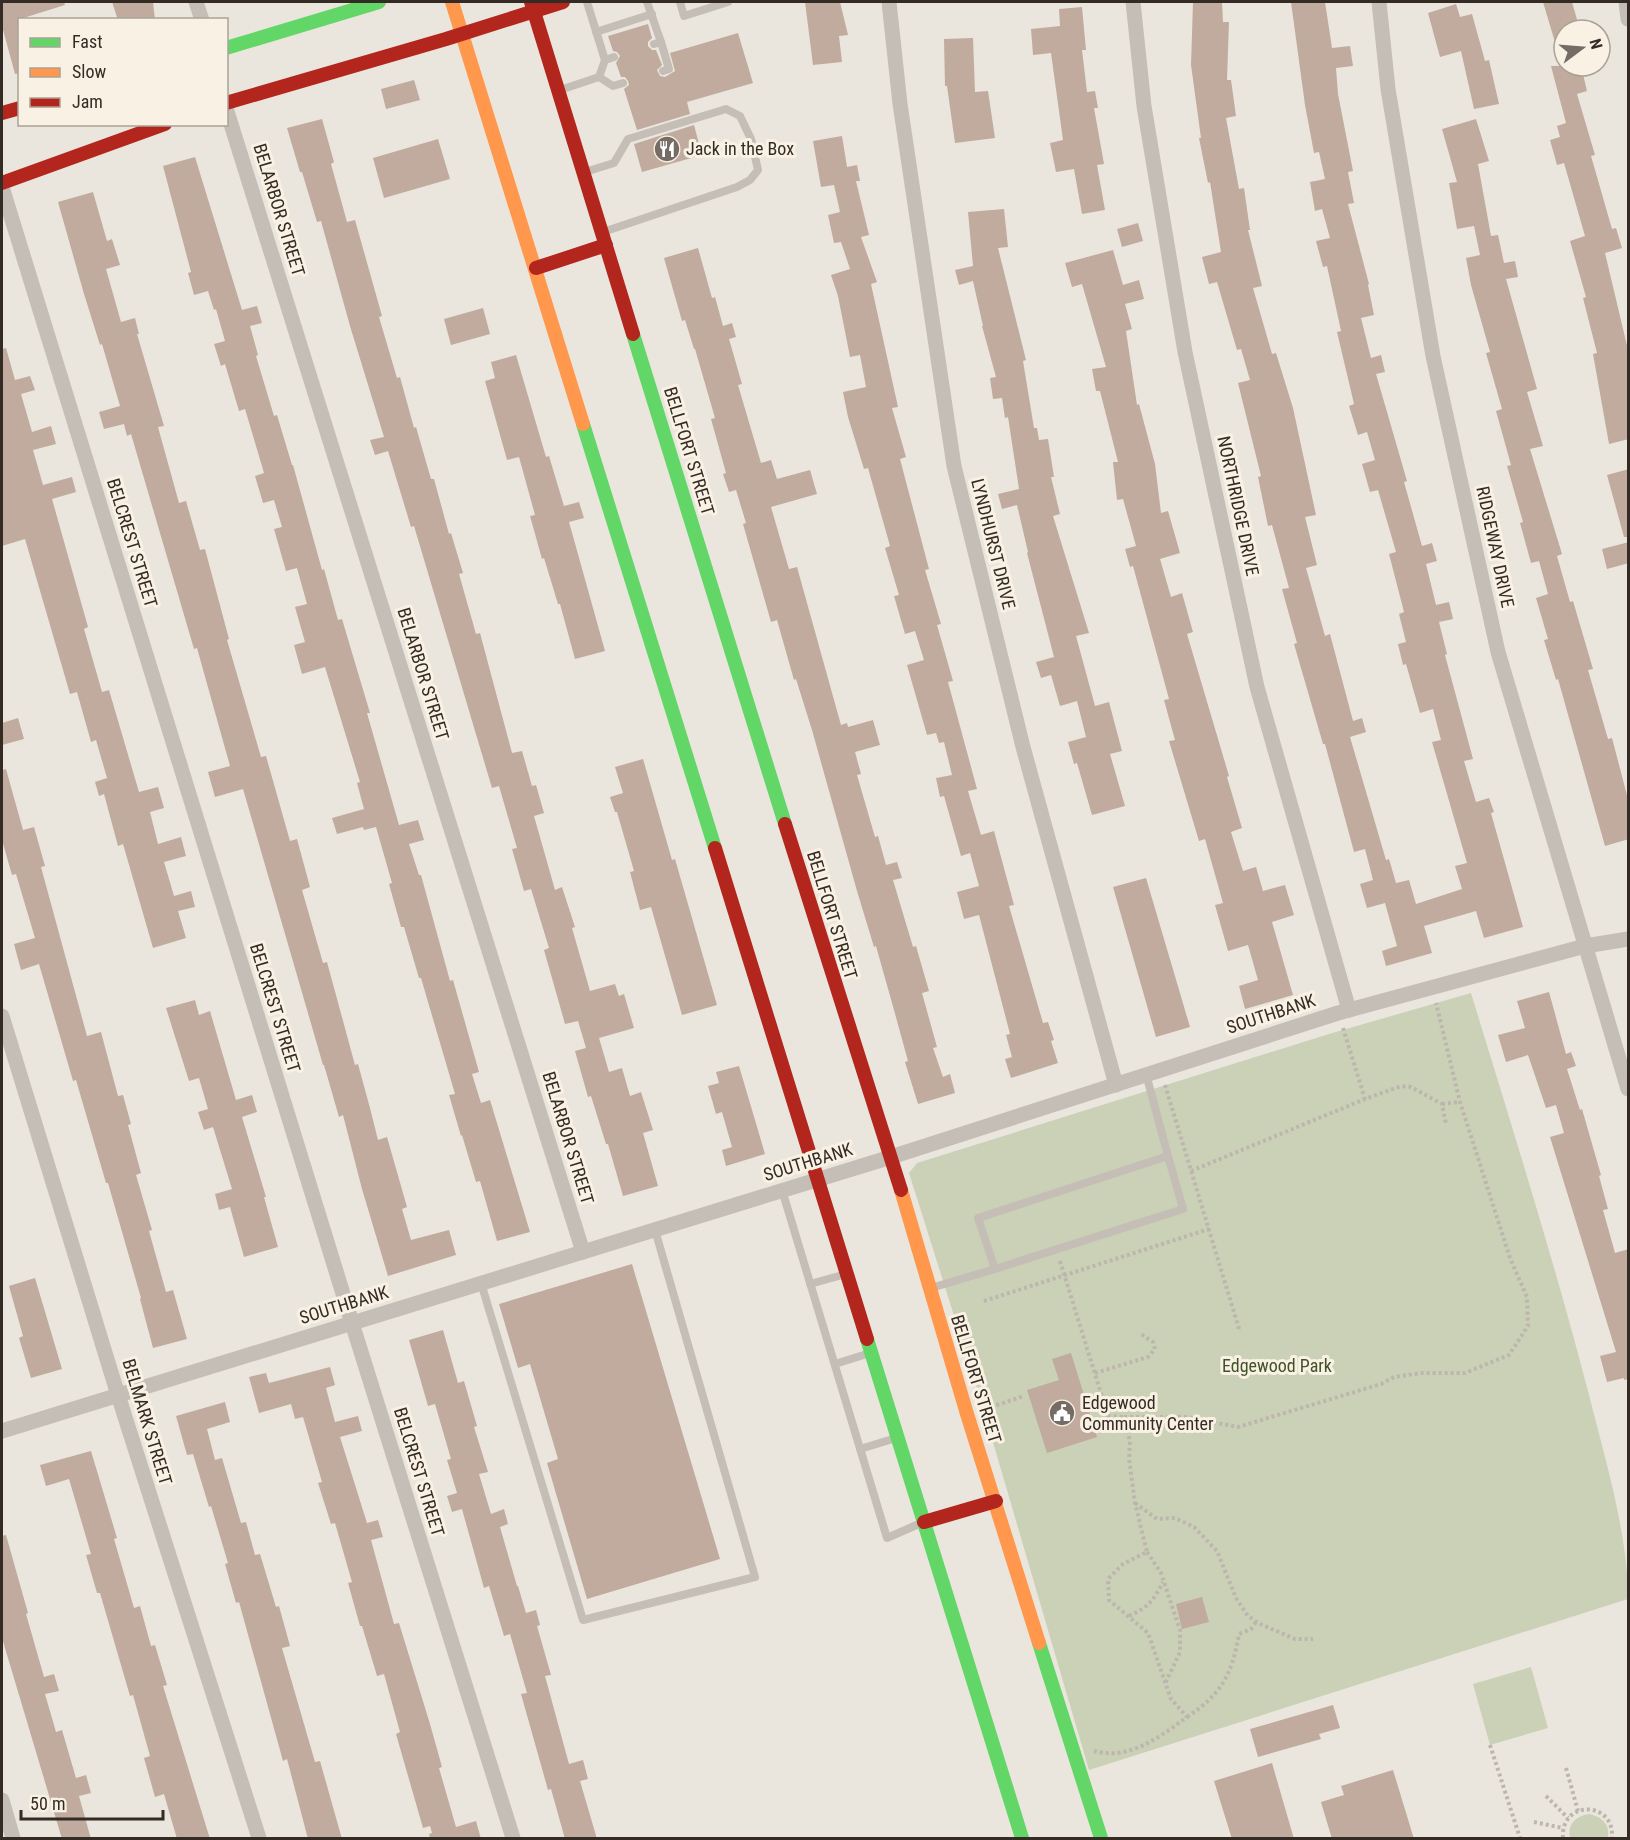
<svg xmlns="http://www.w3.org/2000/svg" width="1630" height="1840" font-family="'Roboto Condensed',sans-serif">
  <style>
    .green { fill: #cad1b6 }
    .building { fill: #c0ab9e }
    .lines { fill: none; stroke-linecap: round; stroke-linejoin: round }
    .path { stroke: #bcb6af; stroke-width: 4; stroke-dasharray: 3 3; stroke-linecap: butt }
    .lane { stroke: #c4beb6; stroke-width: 8 }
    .street { stroke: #c4beb6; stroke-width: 15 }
    .fast { stroke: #63d668; stroke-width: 14 }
    .slow { stroke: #ff974d; stroke-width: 14 }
    .jam { stroke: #b3261e; stroke-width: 14 }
    .labels { text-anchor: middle; stroke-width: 6; stroke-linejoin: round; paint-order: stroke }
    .poi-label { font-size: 18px; fill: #342b25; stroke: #f9f1e3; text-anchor: start }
    .street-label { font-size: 18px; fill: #342b25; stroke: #f9f1e3 }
    .park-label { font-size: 18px; fill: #405329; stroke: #f9f1e3 }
  </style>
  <rect width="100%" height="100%" fill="#ebe6dd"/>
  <g class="green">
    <path d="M 1471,993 C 1512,1127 1554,1260 1589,1395 C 1605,1459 1628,1533 1628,1599 L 1089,1770 L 980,1398 L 909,1173 L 917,1163 L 1329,1034 Z"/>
    <polygon points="1531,1667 1548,1728 1490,1745 1473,1684"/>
    <path d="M 1589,1814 C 1602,1817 1610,1824 1608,1838 L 1570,1838 C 1567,1824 1576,1816 1589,1814 Z"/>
  </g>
  <g class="building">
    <polygon points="2,2 64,2 65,5 20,19 20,73 15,74 2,26"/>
    <polygon points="112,2 153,2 155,20 118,20"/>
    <polygon points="805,2 840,2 848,35 839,36 842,62 813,65"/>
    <polygon points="1193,2 1222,2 1223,22 1229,22 1227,80 1231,80 1236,116 1226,118 1239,189 1244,188 1250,230 1248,230 1262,286 1253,288 1272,354 1276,353 1293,408 1316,515 1305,517 1317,565 1306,568 1325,636 1330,634 1353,721 1362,718 1366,732 1350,737 1386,860 1389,859 1396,883 1409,880 1416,904 1462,889 1455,866 1467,863 1432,742 1441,740 1433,709 1420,713 1406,664 1403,665 1398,644 1406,642 1399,614 1404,612 1389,554 1396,552 1378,490 1370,492 1362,464 1375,460 1367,432 1358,435 1349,406 1354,404 1337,332 1341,331 1327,266 1323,267 1316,241 1330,238 1322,209 1315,211 1310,182 1325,179 1319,152 1314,153 1305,105 1291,2 1325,2 1332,48 1350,46 1353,66 1336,68 1338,94 1353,171 1348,172 1354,203 1348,204 1369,284 1368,285 1374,315 1361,318 1371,358 1381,355 1385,372 1376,374 1407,481 1404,482 1422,546 1432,543 1437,561 1426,564 1436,605 1449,602 1453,619 1439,622 1447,654 1445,655 1473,759 1464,761 1476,802 1489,798 1494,812 1491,813 1523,927 1484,938 1476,911 1424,926 1432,953 1386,966 1382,951 1397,946 1385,903 1367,908 1360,884 1373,880 1365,849 1354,852 1325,744 1323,744 1294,644 1297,643 1282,589 1289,588 1272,525 1268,526 1258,477 1261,476 1238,383 1250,380 1241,349 1237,350 1217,282 1209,284 1202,257 1221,252 1210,182 1208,183 1199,138 1201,138 1191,65"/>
    <polygon points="1543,2 1572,2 1580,30 1564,30 1564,58 1560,59"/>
    <polygon points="1456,4 1460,17 1472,14 1485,61 1489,60 1499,104 1474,109 1461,51 1440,57 1428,13"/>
    <polygon points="1082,7 1086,50 1082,50 1087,92 1095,91 1098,108 1094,108 1104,164 1097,165 1105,210 1082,214 1074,169 1056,172 1050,143 1063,140 1051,53 1033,55 1031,29 1060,26 1059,9"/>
    <polygon points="648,24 652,38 648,42 648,46 652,50 656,50 662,65 657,70 660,76 665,77 675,71 670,53 738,33 753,83 687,102 690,114 637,130 624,89 629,85 628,81 625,77 621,77 616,63 620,56 617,52 613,51 608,36"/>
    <polygon points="973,38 975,92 988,91 995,138 955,143 947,86 945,86 944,39"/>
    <polygon points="1551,66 1581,66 1587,91 1577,94 1595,155 1591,156 1612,229 1616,228 1622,248 1605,253 1629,354 1629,439 1609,444 1593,354 1597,353 1583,298 1586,297 1570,241 1585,236 1564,163 1557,165 1550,140 1560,137 1557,126 1566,123"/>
    <polygon points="414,80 420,100 386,109 381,89"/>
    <polygon points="322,119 334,162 331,164 347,222 355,220 382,316 379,317 397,378 400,377 414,428 416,427 431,479 434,479 449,534 451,533 463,573 459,574 476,634 480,633 512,753 522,751 532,786 536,785 544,813 534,816 555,890 562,887 575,927 572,928 590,991 615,984 619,996 624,994 634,1028 599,1038 609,1072 622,1068 630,1096 641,1092 653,1130 643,1133 658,1186 623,1196 608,1144 606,1144 591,1096 588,1097 575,1051 586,1048 578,1021 565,1024 544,950 549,948 531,889 524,891 512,849 517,848 499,786 492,788 414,526 411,527 388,451 375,455 370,440 384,437 350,326 321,221 317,222 302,172 300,172 287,128"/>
    <polygon points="1476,119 1489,161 1478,164 1491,236 1498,235 1504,263 1515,261 1518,277 1506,279 1537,389 1527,392 1543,446 1530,449 1562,554 1557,556 1570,602 1573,601 1593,669 1588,670 1608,739 1612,738 1629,803 1629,839 1605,846 1558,679 1556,680 1544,640 1548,639 1536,598 1548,594 1539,561 1531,563 1520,523 1523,522 1507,466 1511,465 1496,411 1502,409 1486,353 1490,352 1471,285 1466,258 1480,255 1474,226 1457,229 1449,183 1457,182 1442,129"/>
    <polygon points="694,125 702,155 642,172 634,144"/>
    <polygon points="842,136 847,167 857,165 860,181 856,181 869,235 861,237 877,282 871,284 898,407 892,408 906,457 900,459 929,569 925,570 941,624 937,625 953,681 948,682 977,789 968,791 981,835 994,831 1014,905 1009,906 1043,1023 1048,1022 1054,1040 1051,1041 1058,1063 1011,1078 1005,1059 1012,1057 1006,1035 1010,1034 979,915 964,919 957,892 979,886 970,853 961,856 944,796 940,797 936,778 952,775 944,742 939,743 936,733 927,735 907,665 924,660 915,631 905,634 894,596 899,595 885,548 890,546 868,468 864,469 848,417 843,392 866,387 860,355 850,357 838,296 831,275 850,269 841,242 834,243 828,215 840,212 834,185 821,187 813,141"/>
    <polygon points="438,139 450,179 384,198 373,158"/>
    <polygon points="195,157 242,310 257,306 262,323 250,326 258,355 256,356 274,416 277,415 292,465 293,465 322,570 324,569 338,620 342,619 370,713 367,713 399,825 418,820 424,840 409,844 419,875 421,875 450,981 453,980 479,1072 472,1074 481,1103 490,1100 530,1232 497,1241 480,1181 476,1182 462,1135 461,1136 449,1095 455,1094 421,978 419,978 404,927 401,927 389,884 392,883 376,827 364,830 363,827 337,834 332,818 364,809 357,783 360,782 325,667 302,674 294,645 305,642 295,607 307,604 297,568 286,571 274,529 282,527 274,500 263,503 255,476 264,473 245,409 239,411 225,364 221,366 214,344 225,341 216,309 214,310 208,291 194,295 188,273 191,272 163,166"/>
    <polygon points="93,192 107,241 112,239 120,265 106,269 121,322 135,318 139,334 137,334 164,426 158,427 179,503 186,501 200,550 205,549 229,639 227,640 261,757 266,756 290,841 297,839 310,887 302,890 323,963 327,962 355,1065 358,1064 370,1108 378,1140 387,1137 407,1207 402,1209 411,1240 449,1230 456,1255 388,1276 362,1189 343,1115 339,1117 324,1065 323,1065 243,789 215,797 208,772 230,766 197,648 194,649 131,434 127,436 124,424 104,429 99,412 120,406 102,344 100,345 84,294 58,202"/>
    <polygon points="1004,209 1008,247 998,248 1026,360 1023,361 1034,428 1037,428 1039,440 1048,439 1054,477 1051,477 1060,514 1053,516 1089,633 1076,636 1095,706 1109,702 1122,751 1110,754 1125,806 1092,815 1077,763 1074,764 1068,742 1086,737 1077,701 1060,706 1051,675 1041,678 1036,662 1054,657 1027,553 1028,552 1017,505 1002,509 998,494 1019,489 1008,417 1005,418 1002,398 993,399 990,378 996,377 982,326 983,326 973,281 959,285 955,270 973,266 968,212"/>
    <polygon points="1138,223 1143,241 1122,247 1117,229"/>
    <polygon points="698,248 712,298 715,297 723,326 732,323 736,337 729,339 742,384 738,385 761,463 771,460 777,479 810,470 817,494 771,507 789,569 797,567 841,725 847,723 848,727 873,720 880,745 855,752 861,774 857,775 875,837 878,836 886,865 897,862 902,878 893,880 913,947 916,946 929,991 922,993 937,1047 933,1048 943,1077 950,1074 955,1093 918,1104 905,1062 908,1061 894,1010 876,946 874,947 857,891 812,730 796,679 794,680 777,620 771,622 743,524 746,523 736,490 729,492 723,474 726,473 711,419 715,418 695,349 694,349 685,320 682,321 664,258"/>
    <polygon points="1113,250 1123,285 1139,280 1144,299 1125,304 1132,329 1126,331 1137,405 1139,404 1155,464 1161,513 1168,511 1180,553 1160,559 1171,597 1182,593 1193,632 1187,634 1229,776 1227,777 1242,828 1231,832 1243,871 1256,867 1263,891 1285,885 1294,915 1272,922 1293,995 1245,1009 1239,986 1258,980 1248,945 1228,951 1215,905 1223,903 1205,839 1199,841 1169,741 1175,740 1164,700 1169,699 1133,566 1130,567 1125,549 1136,546 1123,499 1117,500 1113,462 1118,462 1100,391 1096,391 1092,369 1106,367 1082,284 1072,287 1065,263"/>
    <polygon points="483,308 490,334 451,345 444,319"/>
    <polygon points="6,348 15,380 30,376 35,390 21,394 32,432 51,426 56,444 33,450 43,485 72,477 76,492 52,499 88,627 84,629 102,692 109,690 139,792 158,787 164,808 150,812 158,844 181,837 186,856 164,862 174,896 191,891 195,907 178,911 186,938 153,948 123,844 118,846 104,794 99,796 95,782 107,778 96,740 91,742 77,692 70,694 25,539 2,546 2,349"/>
    <polygon points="516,355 546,457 549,456 564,506 579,502 584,518 569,522 605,651 575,659 560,604 558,604 544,558 542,559 530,516 535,515 519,457 507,460 485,381 495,378 491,362"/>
    <polygon points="1629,469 1629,537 1624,537 1607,475"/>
    <polygon points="1629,542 1629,563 1607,569 1602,549"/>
    <polygon points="18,718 24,739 2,745 2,723"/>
    <polygon points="643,759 672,860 675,859 717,1005 682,1015 651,907 640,910 630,872 634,871 617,812 615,812 610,797 623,793 615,767"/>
    <polygon points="6,769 23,830 34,827 45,866 41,867 87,1036 101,1032 118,1096 123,1095 131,1124 128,1125 141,1173 136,1175 152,1230 149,1231 166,1292 173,1290 187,1339 153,1348 140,1299 141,1298 108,1183 106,1183 76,1080 73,1081 39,964 21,970 14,944 35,938 16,874 12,875 2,840 2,770"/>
    <polygon points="1146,878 1190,1027 1156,1037 1113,887"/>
    <polygon points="1549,992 1566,1054 1571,1052 1576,1066 1567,1069 1580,1110 1582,1109 1601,1175 1599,1176 1608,1209 1603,1210 1615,1253 1629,1249 1629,1379 1624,1380 1624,1378 1607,1382 1600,1356 1616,1352 1550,1137 1564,1133 1556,1105 1546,1108 1528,1055 1506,1062 1498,1035 1525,1028 1517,1001"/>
    <polygon points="195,1000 199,1015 210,1011 236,1100 252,1095 257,1112 242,1117 266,1197 264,1197 278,1247 244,1257 230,1207 219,1210 215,1194 232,1189 213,1127 204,1130 198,1112 208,1109 199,1078 189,1081 166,1008"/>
    <polygon points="739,1066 765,1154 726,1166 722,1150 732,1147 722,1112 716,1114 708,1086 719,1083 716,1072"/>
    <polygon points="632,1264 720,1559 587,1599 547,1463 558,1459 530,1364 518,1368 499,1304"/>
    <polygon points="35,1278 62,1369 31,1378 19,1338 23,1336 9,1286"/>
    <polygon points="443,1330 458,1383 464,1381 477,1426 474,1427 488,1472 479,1474 491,1514 504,1509 508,1524 500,1527 517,1586 518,1586 526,1613 536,1610 540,1625 537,1626 551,1675 545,1676 569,1764 583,1760 588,1779 580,1781 597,1839 565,1839 551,1789 548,1790 521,1694 527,1693 510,1634 504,1636 489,1586 484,1588 462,1509 452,1512 447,1496 457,1493 447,1460 451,1459 435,1404 428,1406 409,1340"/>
    <polygon points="1071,1353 1097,1437 1047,1453 1027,1390 1059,1380 1052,1359"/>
    <polygon points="330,1367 335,1385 326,1388 335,1422 358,1416 362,1431 340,1437 367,1523 378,1520 383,1537 371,1540 394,1624 399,1623 430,1724 442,1767 439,1768 456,1827 476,1821 481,1839 430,1839 429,1834 432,1833 430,1826 423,1828 396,1734 400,1732 384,1674 377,1676 362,1626 360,1626 348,1583 352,1582 335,1523 331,1524 318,1483 322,1482 303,1417 295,1419 291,1404 259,1413 249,1377 266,1373 269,1383"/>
    <polygon points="225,1402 230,1422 207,1429 215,1460 222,1458 241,1523 246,1522 255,1555 260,1554 276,1607 279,1606 290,1646 282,1648 315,1762 320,1761 342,1839 308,1839 287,1759 283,1761 239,1602 236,1603 225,1564 228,1563 211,1506 209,1507 193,1454 187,1455 176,1416"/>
    <polygon points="91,1451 117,1538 114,1539 134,1608 140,1606 151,1646 155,1645 167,1685 163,1686 210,1839 177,1839 164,1794 155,1797 144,1758 150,1756 133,1695 130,1696 100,1593 97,1593 86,1555 91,1554 69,1479 46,1486 40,1465"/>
    <polygon points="6,1535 28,1613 26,1614 44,1677 54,1674 59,1691 45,1694 56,1732 62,1730 76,1778 86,1775 91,1793 79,1796 91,1839 62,1839 2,1638 2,1536"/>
    <polygon points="1202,1597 1209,1622 1182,1629 1176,1604"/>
    <polygon points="1333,1705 1340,1728 1319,1734 1321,1739 1258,1757 1250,1729"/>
    <polygon points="1272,1763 1294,1839 1232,1839 1214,1781"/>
    <polygon points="1393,1770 1414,1839 1332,1839 1321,1802 1344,1795 1341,1786"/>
  </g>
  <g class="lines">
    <g class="path">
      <polyline points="1343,1028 1365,1099"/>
      <polyline points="1165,1085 1240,1332"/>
      <polyline points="1442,1104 1460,1102"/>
      <polyline points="1191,1171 1365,1099 1401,1086 1411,1087 1442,1104 1446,1124"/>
      <path d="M 1060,1261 L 1108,1416 L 1124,1417 L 1130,1441 L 1129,1459 L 1135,1503 L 1147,1552 L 1123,1564 L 1108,1579 L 1109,1600 L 1148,1633 L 1171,1699 L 1187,1717 C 1161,1736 1129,1761 1094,1751"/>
      <polyline points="984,1301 1209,1229"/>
      <polyline points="1095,1373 1148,1357 1155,1349 1153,1342 1141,1334"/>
      <polyline points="985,1409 1024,1396"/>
      <polyline points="1124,1417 1187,1417 1238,1427 1381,1384 1394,1377 1421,1373 1465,1373 1509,1355 1528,1326 1527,1297 1510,1258 1460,1102 1436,1003"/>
      <polyline points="1135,1503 1157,1519 1175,1518 1194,1527 1217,1551 1236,1598 1248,1616 1258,1623 1295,1639 1313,1639"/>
      <polyline points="1147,1552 1161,1573 1180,1630 1180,1652 1165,1684"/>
      <path d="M 1129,1616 C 1149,1607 1153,1601 1163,1582"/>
      <path d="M 1187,1717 C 1222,1694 1232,1674 1239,1634 L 1251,1629 L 1256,1622"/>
      <polyline points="1490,1745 1520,1838"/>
      <polyline points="1566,1768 1578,1811"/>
      <polyline points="1546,1796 1568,1818"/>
      <polyline points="1534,1822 1563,1828"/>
      <path d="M 1563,1838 C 1560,1800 1615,1800 1612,1838"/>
    </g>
    <g class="lane">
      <polyline points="587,2 605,60"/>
      <polyline points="647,2 661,42"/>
      <polyline points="680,2 684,16 728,2"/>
      <polyline points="596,32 652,14"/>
      <polyline points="654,44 661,42 669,69 663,71"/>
      <polyline points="599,77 605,60 614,57"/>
      <polyline points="560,90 599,77 613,86 623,83"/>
      <polyline points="585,172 614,163 628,139 726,109 740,116 751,139 758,170 750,180 737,187 603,232"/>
      <polyline points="1146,1074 1168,1156"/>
      <polygon points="1168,1156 1183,1209 995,1269 978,1218"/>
      <polyline points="782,1190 887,1538 921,1523"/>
      <polyline points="481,1283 583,1620 755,1577 655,1230"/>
      <polyline points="810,1284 846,1274"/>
      <polyline points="931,1288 995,1269"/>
      <polyline points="835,1364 870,1353"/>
      <polyline points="860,1449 896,1438"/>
    </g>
    <g class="street">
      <polyline points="196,2 202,20"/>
      <polyline points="889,2 900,104 954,466 1023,747 1116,1085"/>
      <polyline points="1133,2 1144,106 1185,352 1257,687 1349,1010"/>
      <polyline points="1379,2 1388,89 1433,356 1498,652 1628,1089"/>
      <polyline points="1626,2 1628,19"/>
      <polyline points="226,108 583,1252"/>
      <polyline points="2,187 352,1323 513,1838"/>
      <polyline points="2,1016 118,1395 259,1838"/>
      <polyline points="2,1431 891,1157 1338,1013 1585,946 1628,939"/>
      <polyline points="2,1800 13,1838"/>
    </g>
    <g class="fast">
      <polyline points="226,48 379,2"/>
      <polyline points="633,334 785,824"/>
      <polyline points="583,424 715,848"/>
      <polyline points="867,1339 1022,1838"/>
      <polyline points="1039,1643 1101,1838"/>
    </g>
    <g class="slow">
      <polyline points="452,2 583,424"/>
      <polyline points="901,1190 967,1414 1039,1643"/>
    </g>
    <g class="jam">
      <polyline points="531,2 633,334"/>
      <polyline points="226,103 446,39 563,2"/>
      <polyline points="2,113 20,108"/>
      <polyline points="2,183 165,124"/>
      <polyline points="536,268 606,245"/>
      <polyline points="785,824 901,1190"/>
      <polyline points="715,848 867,1339"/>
      <polyline points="924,1522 996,1501"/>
    </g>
  </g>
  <defs>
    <g id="restaurant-disc" transform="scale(1.35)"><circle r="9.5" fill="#746c65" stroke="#f9f1e3"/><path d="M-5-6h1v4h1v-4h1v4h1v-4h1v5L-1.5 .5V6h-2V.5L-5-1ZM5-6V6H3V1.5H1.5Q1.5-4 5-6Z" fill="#fff"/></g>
    <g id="civic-disc" transform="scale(1.35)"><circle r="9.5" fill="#746c65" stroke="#f9f1e3"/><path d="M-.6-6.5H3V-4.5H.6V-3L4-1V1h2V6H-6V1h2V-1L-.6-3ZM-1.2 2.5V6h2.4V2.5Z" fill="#fff"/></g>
  </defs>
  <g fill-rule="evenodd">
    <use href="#restaurant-disc" x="667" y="149"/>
    <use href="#civic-disc" x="1062" y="1413"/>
  </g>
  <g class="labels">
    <g class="poi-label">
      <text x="686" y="155">Jack in the Box</text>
      <text x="1082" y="1409">Edgewood<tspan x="1082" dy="21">Community Center</tspan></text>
    </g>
    <g class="street-label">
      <text transform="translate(279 210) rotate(73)" y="6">BELARBOR STREET</text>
      <text transform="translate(689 451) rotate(73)" y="6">BELLFORT STREET</text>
      <text transform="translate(1238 506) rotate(78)" y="6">NORTHRIDGE DRIVE</text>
      <text transform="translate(132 543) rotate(73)" y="6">BELCREST STREET</text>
      <text transform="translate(993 544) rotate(76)" y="6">LYNDHURST DRIVE</text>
      <text transform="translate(1495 547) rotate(78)" y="6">RIDGEWAY DRIVE</text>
      <text transform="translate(423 674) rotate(73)" y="6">BELARBOR STREET</text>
      <text transform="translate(832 915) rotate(73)" y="6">BELLFORT STREET</text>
      <text transform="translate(275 1008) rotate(73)" y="6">BELCREST STREET</text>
      <text transform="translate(1271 1014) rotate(-18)" y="6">SOUTHBANK</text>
      <text transform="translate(568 1138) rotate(73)" y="6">BELARBOR STREET</text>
      <text transform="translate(808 1162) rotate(-17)" y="6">SOUTHBANK</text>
      <text transform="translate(344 1305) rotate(-17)" y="6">SOUTHBANK</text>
      <text transform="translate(976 1379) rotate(73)" y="6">BELLFORT STREET</text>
      <text transform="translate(147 1422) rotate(73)" y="6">BELMARK STREET</text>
      <text transform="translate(419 1472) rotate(73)" y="6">BELCREST STREET</text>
    </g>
    <g class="park-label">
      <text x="1277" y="1372">Edgewood Park</text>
    </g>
  </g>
  <rect width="1630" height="1840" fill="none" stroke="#342b25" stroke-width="6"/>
  <rect x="18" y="18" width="210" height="108" fill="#f9f1e3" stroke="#aaa297" stroke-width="1.5"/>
  <rect x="30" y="38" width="30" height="9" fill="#63d668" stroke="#aaa297" stroke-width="1.5"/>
  <text x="72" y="48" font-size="18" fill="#342b25">Fast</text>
  <rect x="30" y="68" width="30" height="9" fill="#ff974d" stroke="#aaa297" stroke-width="1.5"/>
  <text x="72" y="78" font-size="18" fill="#342b25">Slow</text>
  <rect x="30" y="98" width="30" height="9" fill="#b3261e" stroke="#aaa297" stroke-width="1.5"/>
  <text x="72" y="108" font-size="18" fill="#342b25">Jam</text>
  <g transform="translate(1582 48) rotate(74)"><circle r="28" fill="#f9f1e3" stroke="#aaa297" stroke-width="1.5"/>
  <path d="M0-4.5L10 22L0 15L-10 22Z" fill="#746c65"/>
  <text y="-9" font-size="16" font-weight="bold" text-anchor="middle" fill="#342b25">N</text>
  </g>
  <path d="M21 1810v9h142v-9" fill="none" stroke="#342b25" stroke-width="3"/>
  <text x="30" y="1810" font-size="18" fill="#342b25" stroke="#f9f1e3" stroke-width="4.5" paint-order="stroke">50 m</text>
</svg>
